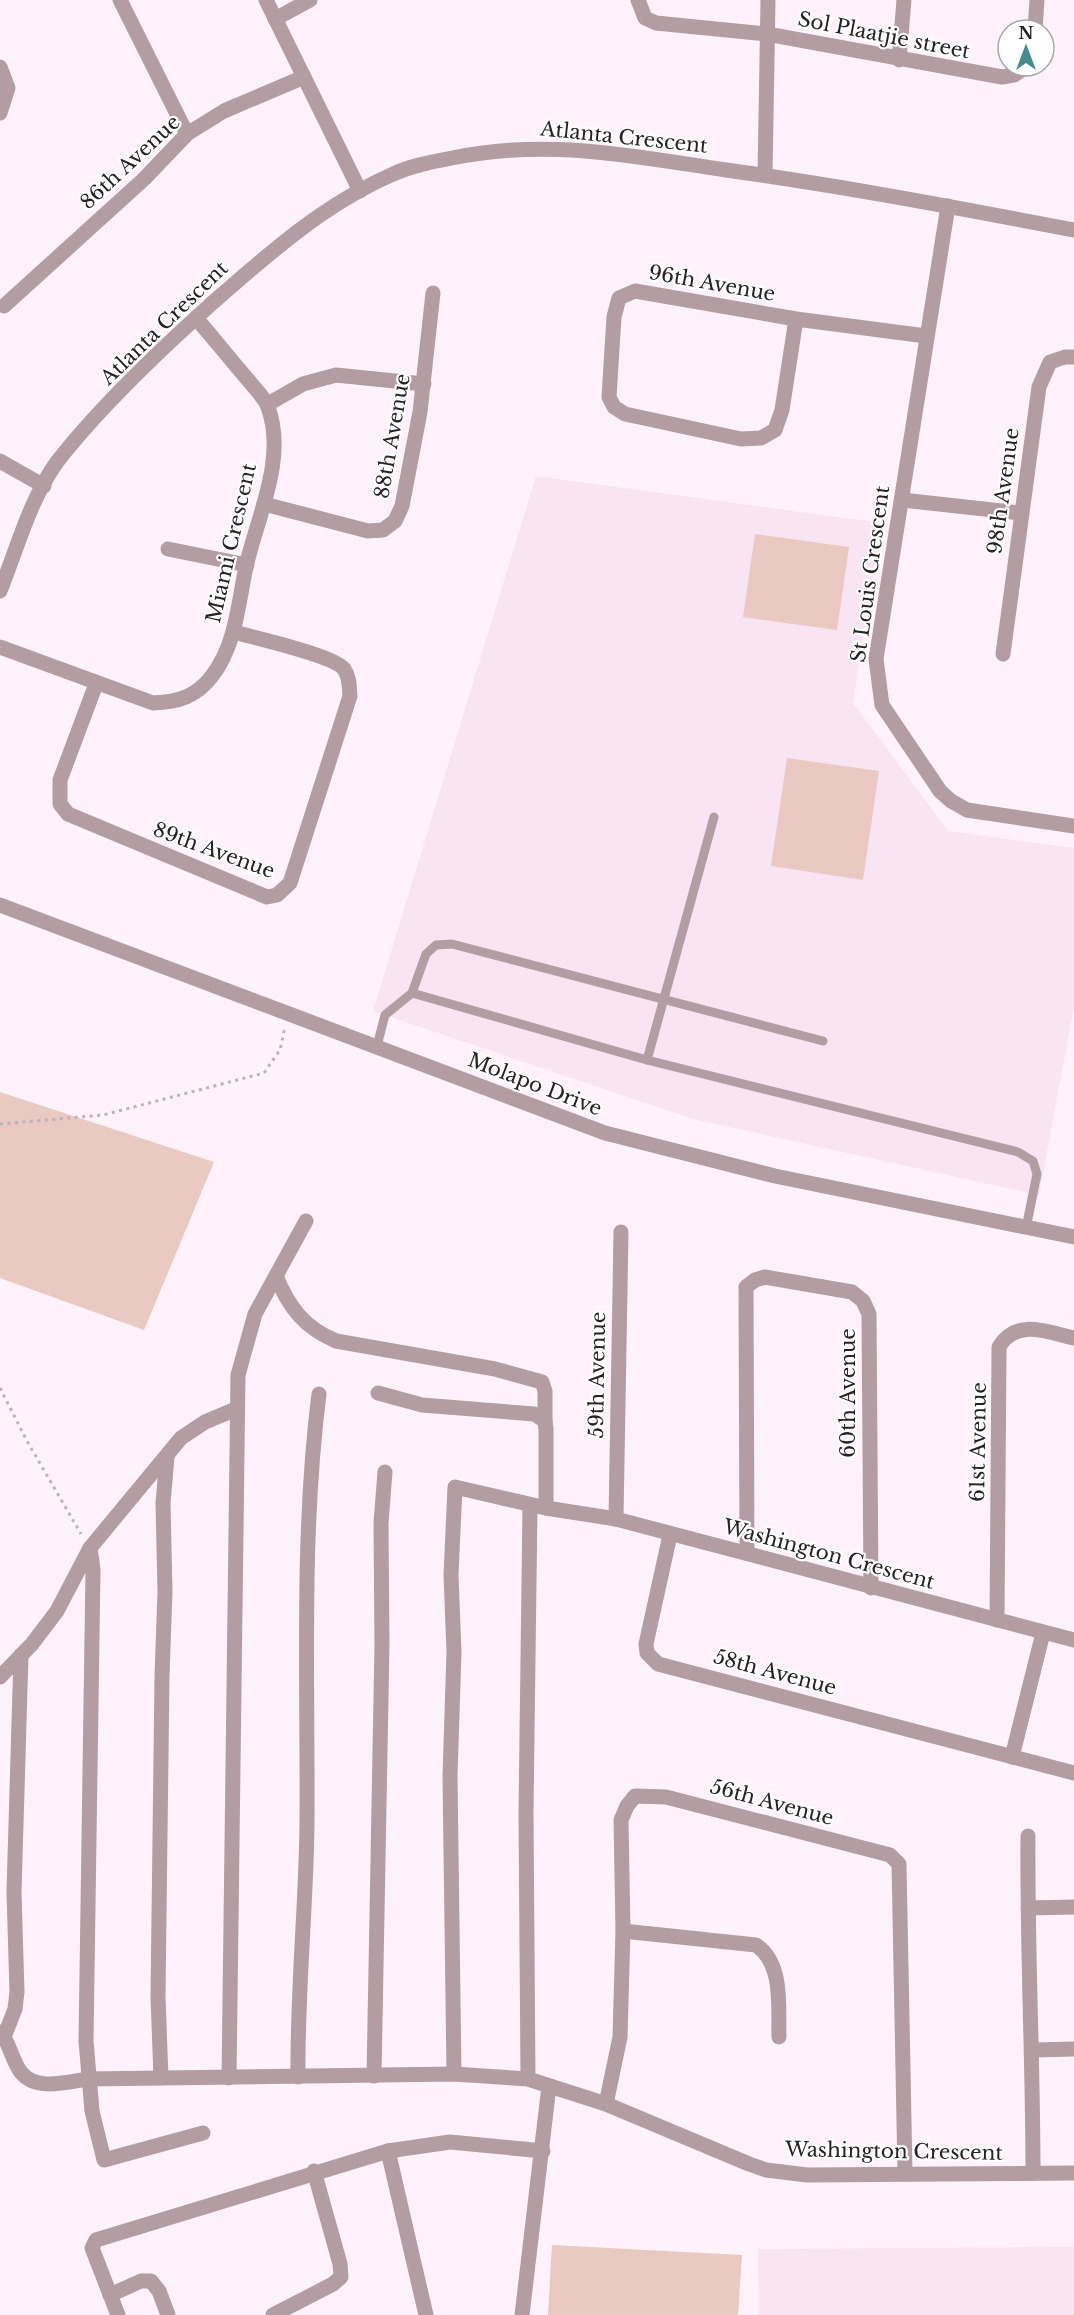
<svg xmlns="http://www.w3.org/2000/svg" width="1074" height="2315" font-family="'Libre Baskerville',serif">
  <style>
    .built { fill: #f8e4f3 }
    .green { fill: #e9c9c2 }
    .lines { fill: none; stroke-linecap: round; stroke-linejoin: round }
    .path { stroke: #bcb2b9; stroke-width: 3; stroke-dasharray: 3 4.5; stroke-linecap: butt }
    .lane { stroke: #b49da2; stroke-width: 9 }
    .street { stroke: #b49da2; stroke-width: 15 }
    .labels { text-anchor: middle; stroke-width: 4.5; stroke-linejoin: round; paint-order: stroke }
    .street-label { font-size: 20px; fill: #262124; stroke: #fff }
  </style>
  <rect width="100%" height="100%" fill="#fff2fb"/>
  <g class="built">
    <polygon points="536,476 881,523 853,703 948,831 1074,848 1074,1006 1039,1195 693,1119 373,1011"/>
    <polygon points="1074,2247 1074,2315 759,2315 758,2249"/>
  </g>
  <g class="green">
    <polygon points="755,534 849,547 837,630 743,617"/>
    <polygon points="787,758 879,771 863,880 771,866"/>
    <polygon points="0,1092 214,1162 144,1330 0,1278"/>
    <polygon points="552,2245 742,2255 738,2315 548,2315"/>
  </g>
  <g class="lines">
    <g class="path">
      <polyline points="0,1124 103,1115 264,1073 280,1050 285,1027"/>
      <polyline points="0,1388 27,1441 81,1534"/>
    </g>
    <g class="lane">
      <polyline points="412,993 426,954 436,945 452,944 823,1041"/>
      <polyline points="377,1046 385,1015 412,993 647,1060 1018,1152 1033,1161 1037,1174 1026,1228"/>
      <polyline points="647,1060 714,817"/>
    </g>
    <g class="street">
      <polyline points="120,0 187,134"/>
      <polyline points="266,0 360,191"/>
      <polyline points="638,0 645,18 656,23 767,34 1002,77 1014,75 1027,66"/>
      <polyline points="275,19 310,0"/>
      <polyline points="1035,30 1037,0"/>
      <polyline points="899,60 904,0"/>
      <polyline points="0,67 8,88 0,113"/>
      <polyline points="765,175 768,0"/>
      <polyline points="948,206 876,659 882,705 940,791 951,801 967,810 1074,826"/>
      <polyline points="4,306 144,179 187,134 224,111 304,77"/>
      <polyline points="796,319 782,410 775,430 761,438 741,439 625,414 614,407 609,397 614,317 619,298 635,291 796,319 926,336"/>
      <polyline points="268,404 303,384 336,375 424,384"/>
      <polyline points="0,461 44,486"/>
      <polyline points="902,500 1020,513"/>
      <polyline points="264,504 368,531 383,530 395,521 402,506 420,412 433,293"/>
      <polyline points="168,549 247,565"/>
      <path d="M 0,591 C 17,549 30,499 57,462 C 98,409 159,351 209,306 C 266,256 321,206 391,175 C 410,166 431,162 452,158 C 550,138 630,156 726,170 C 843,186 958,208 1074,230"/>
      <path d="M 0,647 L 153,703 C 178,702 196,697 212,676 C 236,645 238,604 246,567 C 257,517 287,459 268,407 C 265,398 255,389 249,381 C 231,360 214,339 196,318"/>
      <polyline points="1003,654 1039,387 1050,362 1065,357 1074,357"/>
      <path d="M 96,684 L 60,780 L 60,804 L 68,814 L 267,897 L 277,895 L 290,883 L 350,696 C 349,687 350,677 344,669 C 333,655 255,638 234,632"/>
      <polyline points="0,905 605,1133 775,1176 1074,1237"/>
      <path d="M 276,1276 C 289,1308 305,1328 336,1341 L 495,1369 L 542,1382 L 545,1391 L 545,1421"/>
      <polyline points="378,1393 422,1405 534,1414 545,1421 546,1429 546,1508 616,1519 1074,1640"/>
      <polyline points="616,1519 621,1232"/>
      <polyline points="670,1535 646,1644 647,1653 658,1664 1074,1773"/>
      <polyline points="90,1548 93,1569 86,2041 92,2111 104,2160 203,2133"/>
      <polyline points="747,1553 746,1287 755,1280 765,1277 852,1292 863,1301 869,1314 871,1588"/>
      <path d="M 997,1620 L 999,1347 C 1016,1318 1047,1332 1074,1338"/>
      <polyline points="0,1677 32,1644 57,1611 90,1548 181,1438 205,1422 236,1409"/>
      <polyline points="1012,1757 1043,1633"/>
      <path d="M 1028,1836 C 1027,1949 1033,2061 1033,2173"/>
      <polyline points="1028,1908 1074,1907"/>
      <path d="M 623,1931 L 756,1945 C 784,1964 778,2007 779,2037"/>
      <path d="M 0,2032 C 10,2043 11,2058 20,2071 C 35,2092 67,2082 88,2079 L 454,2074 L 528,2079 L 606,2104 L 749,2164 L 766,2170 L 807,2175 L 1074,2173"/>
      <polyline points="4,2037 15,2009 17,1992 14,1892 21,1655"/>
      <polyline points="1034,2050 1074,2049"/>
      <polyline points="454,2074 450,1776 454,1652 451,1575 455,1487 546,1508"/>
      <polyline points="374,2076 382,1644 381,1523 385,1472"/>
      <path d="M 298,2077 C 297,1993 306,1909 307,1824 C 308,1681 301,1536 319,1394"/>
      <polyline points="161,2078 158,1997 162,1676 165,1591 163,1503 167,1457"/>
      <polyline points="229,2078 238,1375 255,1314 306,1221"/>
      <polyline points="528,2079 526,1813 530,1505"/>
      <polyline points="606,2104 620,2037 623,1931 621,1820 627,1806 635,1796 666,1797 890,1855 899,1864 905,2173"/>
      <polyline points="388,2151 426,2315"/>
      <polyline points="110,2295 141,2281 151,2281 159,2291 168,2315"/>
      <polyline points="118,2315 92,2248 96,2240 388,2151 450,2142 543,2151"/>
      <polyline points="273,2315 333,2284 341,2277 340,2264 314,2171"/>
      <polyline points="522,2315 549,2086"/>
    </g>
  </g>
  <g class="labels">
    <g class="street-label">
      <text transform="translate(884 35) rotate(11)" y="7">Sol Plaatjie street</text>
      <text transform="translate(624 137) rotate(6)" y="7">Atlanta Crescent</text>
      <text transform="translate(130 162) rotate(-43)" y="7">86th Avenue</text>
      <text transform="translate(712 283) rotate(10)" y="7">96th Avenue</text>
      <text transform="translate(164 323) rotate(-44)" y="7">Atlanta Crescent</text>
      <text transform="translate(392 436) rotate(-80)" y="7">88th Avenue</text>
      <text transform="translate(1003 491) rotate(-82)" y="7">98th Avenue</text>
      <text transform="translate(231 543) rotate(-77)" y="7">Miami Crescent</text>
      <text transform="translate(870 574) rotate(-82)" y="7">St Louis Crescent</text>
      <text transform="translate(214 850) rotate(20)" y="7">89th Avenue</text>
      <text transform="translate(535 1084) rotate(21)" y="7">Molapo Drive</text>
      <text transform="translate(597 1375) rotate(-89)" y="7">59th Avenue</text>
      <text transform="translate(848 1393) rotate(-90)" y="7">60th Avenue</text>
      <text transform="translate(978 1442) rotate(-89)" y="7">61st Avenue</text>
      <text transform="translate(829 1554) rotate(15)" y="7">Washington Crescent</text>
      <text transform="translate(775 1672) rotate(15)" y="7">58th Avenue</text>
      <text transform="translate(772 1802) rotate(15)" y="7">56th Avenue</text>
      <text transform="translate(894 2151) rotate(1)" y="7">Washington Crescent</text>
    </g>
  </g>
  <g transform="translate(1026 48)"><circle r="28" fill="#ffffff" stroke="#a8a6a7" stroke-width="1.5"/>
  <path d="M0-4.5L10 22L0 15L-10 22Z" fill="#458d8d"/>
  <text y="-9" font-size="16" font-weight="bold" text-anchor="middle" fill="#262124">N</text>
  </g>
</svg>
